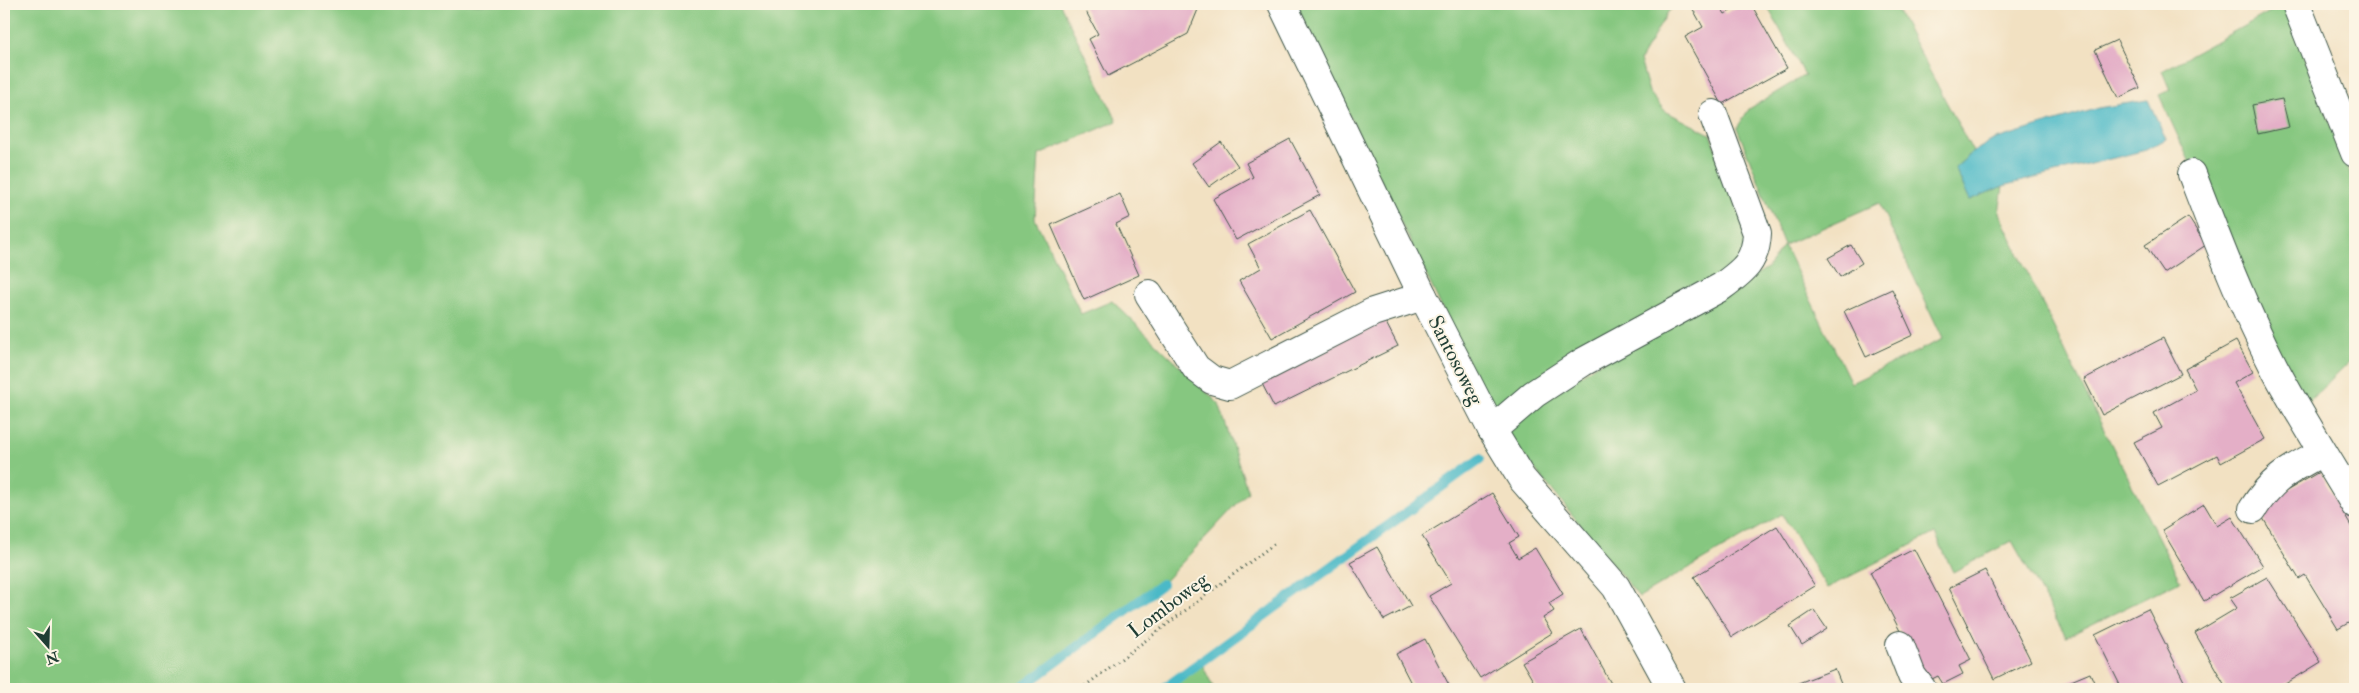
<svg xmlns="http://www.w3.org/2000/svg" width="2359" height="693" font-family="'IM FELL Double Pica',serif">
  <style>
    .green { fill: #86c780; stroke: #52825a; fill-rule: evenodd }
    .water { fill: #4cb9c7; stroke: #367b7e }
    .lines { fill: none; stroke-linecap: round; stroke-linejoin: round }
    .stream { stroke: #4cb9c7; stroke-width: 10 }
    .building { fill: #e4afc7 }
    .minor-casing { stroke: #3f5649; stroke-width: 30 }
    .path { stroke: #3f5649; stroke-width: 3; stroke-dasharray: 1 4; stroke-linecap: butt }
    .minor { stroke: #fff; stroke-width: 28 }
    .labels { text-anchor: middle; stroke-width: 4; stroke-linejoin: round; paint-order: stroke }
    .street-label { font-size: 21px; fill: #1f3d34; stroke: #fcf5e5 }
  </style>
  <rect width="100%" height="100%" fill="#fcf5e5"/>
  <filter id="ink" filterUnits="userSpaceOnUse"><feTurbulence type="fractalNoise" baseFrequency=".02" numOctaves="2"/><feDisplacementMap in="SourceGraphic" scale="10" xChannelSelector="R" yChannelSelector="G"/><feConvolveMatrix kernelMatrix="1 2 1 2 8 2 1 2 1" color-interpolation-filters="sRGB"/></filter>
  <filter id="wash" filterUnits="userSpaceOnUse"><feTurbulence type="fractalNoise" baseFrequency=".0096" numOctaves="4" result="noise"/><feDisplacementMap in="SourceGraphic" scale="20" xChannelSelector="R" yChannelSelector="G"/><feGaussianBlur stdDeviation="1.12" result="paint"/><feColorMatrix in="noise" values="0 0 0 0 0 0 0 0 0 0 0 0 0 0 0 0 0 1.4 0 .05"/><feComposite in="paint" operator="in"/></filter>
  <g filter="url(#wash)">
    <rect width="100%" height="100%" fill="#f2e1c2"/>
    <g class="green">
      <polygon points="4,4 1060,4 1117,121 1039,155 1035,219 1081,314 1112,301 1219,404 1248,492 1162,584 1020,689 4,689"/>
      <polygon points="1296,4 1677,4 1668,12 1640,60 1649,92 1665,111 1710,134 1743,223 1745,248 1738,265 1493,414"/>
      <path d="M 1766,4 L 1894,4 L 1973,152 L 1955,168 L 1970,200 L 2003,186 L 1999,213 L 2076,374 L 2180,581 L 2066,637 L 2012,541 L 1953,572 L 1935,533 L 1827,588 L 1782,514 L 1639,597 L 1504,431 L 1589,369 L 1728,292 L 1767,268 L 1784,245 L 1737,128 L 1749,109 L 1805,75 ZM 1879,203 L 1943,339 L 1851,383 L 1784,245 Z"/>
      <polygon points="2284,4 2355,186 2355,356 2305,405 2248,290 2159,95 2170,90 2162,71"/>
      <polygon points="1201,662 1214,689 1163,689"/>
    </g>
    <polygon class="water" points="2148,100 2166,139 2146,150 2003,186 1970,200 1955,168 1973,152 1993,140 2099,108"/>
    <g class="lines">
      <g class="stream">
        <polyline points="1020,689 1162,584"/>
        <polyline points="1163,689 1480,459"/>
      </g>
    </g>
    <g id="blocks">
      <g class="building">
        <polygon points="1082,4 1197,4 1199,7 1188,34 1108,76 1089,39 1098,34"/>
        <polygon points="1690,4 1719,4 1725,14 1743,4 1751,4 1787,68 1722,104 1685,37 1703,27"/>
        <polygon points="2117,40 2140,88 2118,98 2095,50"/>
        <polygon points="2282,99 2289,127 2258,134 2252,105"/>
        <polygon points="1290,139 1320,195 1236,240 1213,199 1253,177 1246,163"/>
        <polygon points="1221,142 1238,166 1209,187 1192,163"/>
        <polygon points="1120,194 1130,217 1116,224 1139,275 1084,300 1051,225"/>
        <polygon points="1310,210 1355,292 1272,338 1239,281 1261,268 1248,244"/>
        <polygon points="2188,217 2206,245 2164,273 2145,245"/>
        <polygon points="1851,245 1862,263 1840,277 1828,258"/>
        <polygon points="1892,289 1913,335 1866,357 1844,311"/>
        <polygon points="1383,317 1398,346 1274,407 1259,378"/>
        <polygon points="2163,338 2181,374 2102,415 2084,379"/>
        <polygon points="2236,341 2253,372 2234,383 2265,439 2221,463 2217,455 2158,486 2134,442 2162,428 2154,413 2196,390 2185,369"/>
        <polygon points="2319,472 2355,533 2355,619 2338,629 2305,575 2299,579 2257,508"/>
        <polygon points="1492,493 1519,537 1509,543 1518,558 1535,548 1563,594 1549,603 1554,611 1543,618 1552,633 1480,678 1429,596 1451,583 1422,536"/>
        <polygon points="2204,504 2217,526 2232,517 2263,566 2204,601 2162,530"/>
        <polygon points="1777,526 1815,586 1732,637 1694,577"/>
        <polygon points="1377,547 1411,606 1384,620 1350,562"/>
        <polygon points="1914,549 1971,660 1959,666 1963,674 1943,684 1938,676 1926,682 1870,572"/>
        <polygon points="1985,570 2031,661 1994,679 1949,588"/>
        <polygon points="2267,577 2321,662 2282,686 2284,689 2227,689 2195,633 2237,608 2230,598"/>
        <polygon points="2148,609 2188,689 2122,689 2095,635"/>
        <polygon points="1814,610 1827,629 1802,645 1790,626"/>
        <polygon points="1581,629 1614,689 1538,689 1522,662"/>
        <polygon points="1425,639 1451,689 1414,689 1396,654"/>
        <polygon points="1835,669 1843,689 1789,689 1788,687"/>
        <polygon points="2090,673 2097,689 2052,689"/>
      </g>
    </g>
  </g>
  <g filter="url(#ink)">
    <use href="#blocks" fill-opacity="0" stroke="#3f5649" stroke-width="1"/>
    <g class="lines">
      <g class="minor-casing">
        <g id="minor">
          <polyline points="1282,4 1423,296 1492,430 1522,479 1616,587 1672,689"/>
          <polyline points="2296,4 2355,153"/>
          <path d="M 2192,174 C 2217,239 2242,305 2274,367 C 2299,415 2328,459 2355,505"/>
          <polyline points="1149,294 1196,368 1212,380 1230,385 1373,312 1423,296"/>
          <path d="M 1492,430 L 1534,394 L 1583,362 L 1721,287 C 1743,271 1756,262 1757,233 L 1713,114"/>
          <path d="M 2253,509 C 2273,477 2290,470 2322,452"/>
          <polyline points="1900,645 1912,676 1922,689"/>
        </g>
      </g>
      <polyline class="path" points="1081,689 1274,544"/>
      <use href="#minor" class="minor"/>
    </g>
  </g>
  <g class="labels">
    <g class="street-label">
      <text transform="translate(1456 360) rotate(63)" y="7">Santosoweg</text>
      <text transform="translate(1168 605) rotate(-37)" y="7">Lomboweg</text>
    </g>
  </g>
  <rect width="2359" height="693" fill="none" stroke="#fcf5e5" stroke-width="20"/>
  <g transform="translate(48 646) rotate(160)" stroke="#fcf5e5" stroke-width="4" paint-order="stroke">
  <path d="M0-4L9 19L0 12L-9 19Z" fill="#1f3d34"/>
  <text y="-8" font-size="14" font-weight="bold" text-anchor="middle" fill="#1f3d34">N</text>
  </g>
</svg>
